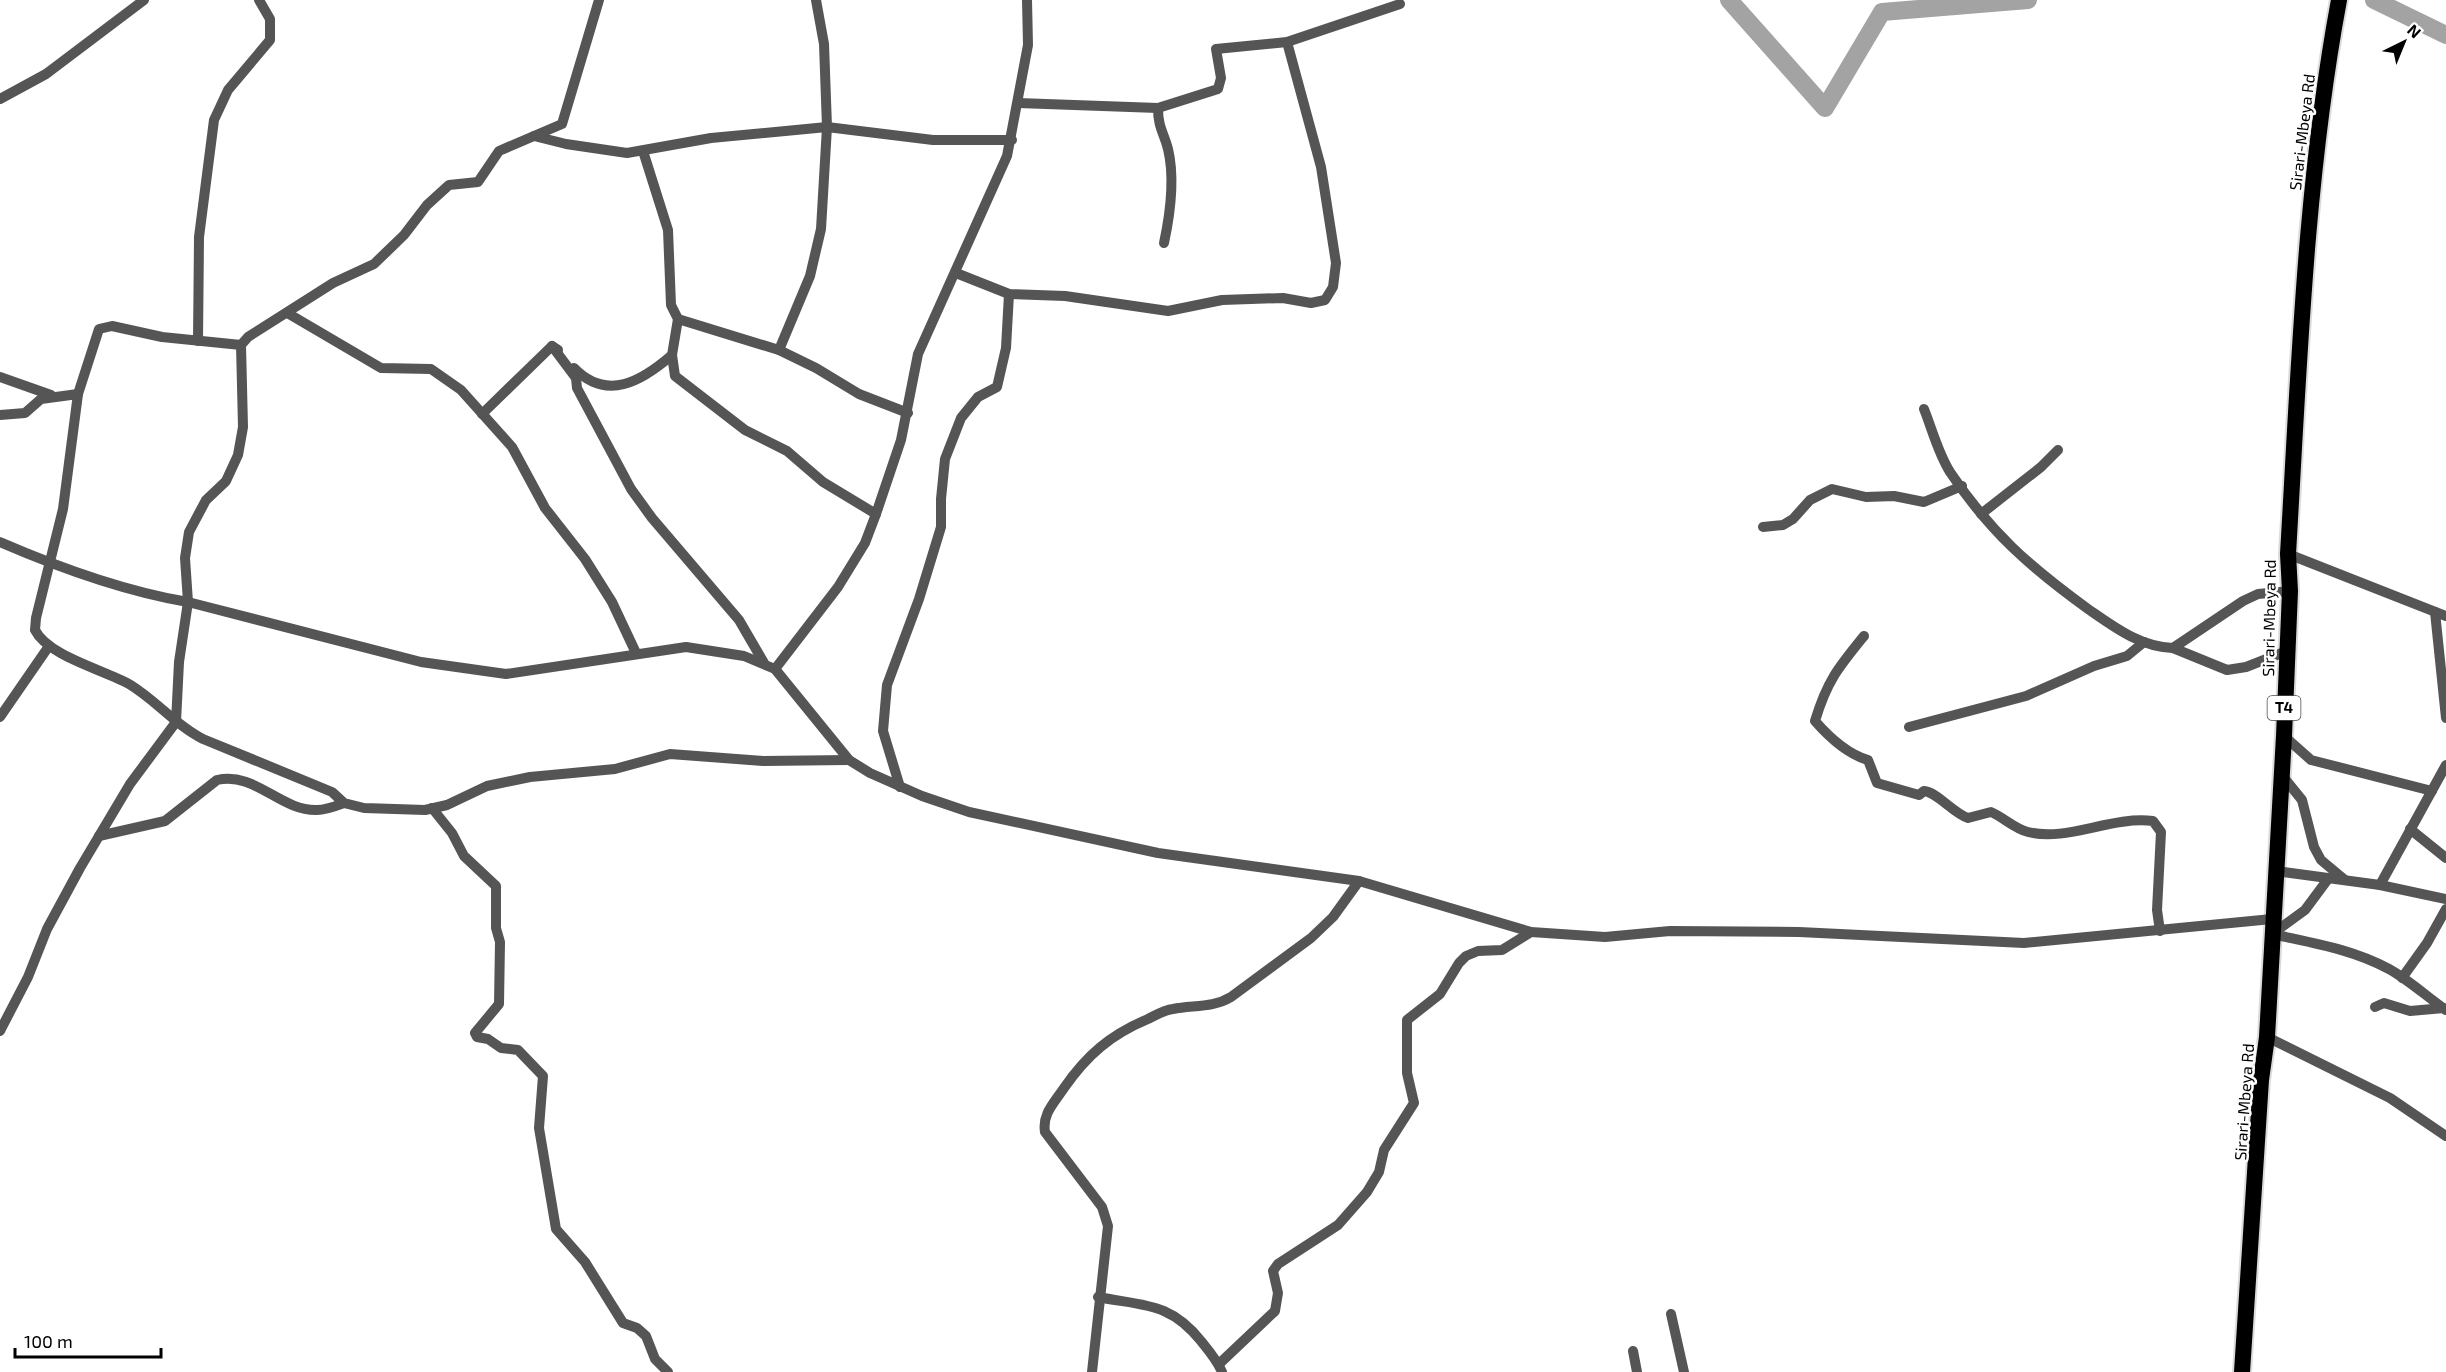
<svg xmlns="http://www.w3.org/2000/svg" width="2446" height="1372" font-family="'Exo 2',sans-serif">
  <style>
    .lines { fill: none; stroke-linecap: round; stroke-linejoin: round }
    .river { stroke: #a3a3a3; stroke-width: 18 }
    .trunk-casing { stroke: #dbdbdb; stroke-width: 20 }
    .minor { stroke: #555; stroke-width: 10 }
    .trunk { stroke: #000; stroke-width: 16 }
    .labels { text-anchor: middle; stroke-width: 5; stroke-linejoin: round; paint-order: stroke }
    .shield { fill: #fff; stroke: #4c4c4c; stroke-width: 1.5 }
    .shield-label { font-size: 15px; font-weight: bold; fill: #000 }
    .street-label { font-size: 16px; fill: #000; stroke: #fff }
  </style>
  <rect width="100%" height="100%" fill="#fff"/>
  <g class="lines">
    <g class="river">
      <polyline points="1729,0 1825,108 1882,12 2028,0"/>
      <polyline points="2374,0 2446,35"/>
    </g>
    <g class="trunk-casing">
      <path id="trunk" d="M 2242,1372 L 2261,1080 L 2267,1037 L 2284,736 L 2290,591 L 2288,554 C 2299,369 2305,182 2339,0"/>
    </g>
    <g class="minor">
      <polyline points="0,99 46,74 144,0"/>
      <polyline points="1018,103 1158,108 1218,89 1221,78 1216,49 1287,42 1400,4"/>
      <path d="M 1158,108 C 1158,128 1164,133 1168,149 C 1175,178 1170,215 1164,243"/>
      <polyline points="534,136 566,144 627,153 711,138 827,127 933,140 1012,140"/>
      <polyline points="643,151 668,230 671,305 678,319 672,355 675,376 745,430 787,451 823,482 876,514"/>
      <polyline points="956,273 1009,294 1065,296 1168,311 1222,300 1283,298 1311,303 1325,300 1333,287 1336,263 1321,167 1287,42"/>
      <polyline points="289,314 381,368 431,369 461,390 512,447 545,508 585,559 612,602 636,653"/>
      <polyline points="678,319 779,350 816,368 859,394 908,413"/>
      <polyline points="198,341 199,237 214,120 228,90 270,40 270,19 259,0"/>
      <path d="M 241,345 L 162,337 L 112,326 L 99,329 L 78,394 L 63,509 L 36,618 L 35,630 C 48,656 104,670 129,684 C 156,700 175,725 203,739 L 332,792 L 344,803 L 364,808 L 425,810 L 447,805 L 487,786 L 530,777 L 615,769 L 670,754 L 763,761 L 849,760"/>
      <polyline points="552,346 576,378 577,388 631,489 652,518 739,620 764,663"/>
      <polyline points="779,350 810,276 821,229 827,127 824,44 816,0"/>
      <path d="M 574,368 C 607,402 642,381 672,355"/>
      <polyline points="0,377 51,395"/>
      <path d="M 1924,409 C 1932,429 1938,453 1950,472 C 1990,532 2030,567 2088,609 C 2114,627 2140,647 2173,648 L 2243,601 L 2258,594 L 2290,591"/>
      <polyline points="482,414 552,346 558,350"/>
      <polyline points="0,415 25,413 41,399 78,394"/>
      <polyline points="1981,514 2041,467 2058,450"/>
      <polyline points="1763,527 1783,525 1793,519 1810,500 1832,489 1866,497 1894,496 1924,502 1962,486"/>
      <path d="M 0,542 C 60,568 123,591 188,602 L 421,662 L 506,674 L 686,647 L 744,656 L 775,669 L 849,760 L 870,773 L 922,796 L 969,812 L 1158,853 L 1359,881 L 1531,932 L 1605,937 L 1670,931 L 1799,932 L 2024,943 L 2272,919"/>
      <polyline points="2288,554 2446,616"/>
      <polyline points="2435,612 2446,718"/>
      <path d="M 1864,636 C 1838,668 1827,681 1815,721 C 1829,737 1847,754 1868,760 L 1877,783 L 1919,795 L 1924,791 C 1937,792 1953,813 1968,818 L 1991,812 C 2003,817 2015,829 2028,832 C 2067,842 2110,816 2153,821 L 2161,832 L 2157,910 L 2160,931"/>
      <polyline points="2173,648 2227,670 2246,667 2287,651"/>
      <polyline points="775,669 838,587 865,543 876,514 901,440 918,354 1007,156 1028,45 1027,0"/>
      <polyline points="0,717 49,646"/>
      <polyline points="1909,727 2026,696 2094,666 2127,656 2144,642"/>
      <polyline points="2284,736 2311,760 2432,791"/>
      <polyline points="2281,774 2302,800 2314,847 2321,860 2345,880"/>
      <polyline points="900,787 883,731 887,685 919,599 941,527 941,499 945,459 961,418 978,397 997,387 1006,348 1009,294"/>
      <polyline points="432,808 452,833 464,856 496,886 496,928 500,942 499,1004 475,1033 477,1037 488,1039 501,1048 518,1050 543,1076 539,1128 556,1229 585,1262 623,1323 637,1328 646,1336 655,1359 668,1372"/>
      <polyline points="2410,829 2446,858"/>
      <path d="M 99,836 L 165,821 L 217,780 C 255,771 280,811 317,810 C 326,810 336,806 344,803"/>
      <polyline points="2276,871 2380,885 2446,899"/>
      <polyline points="2380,885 2446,765"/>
      <path d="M 2272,934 C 2312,943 2352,949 2389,969 C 2409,980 2427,997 2446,1010"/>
      <polyline points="2272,934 2305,910 2328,879"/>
      <polyline points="2402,978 2427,943 2446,909"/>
      <polyline points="2375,1007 2384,1003 2410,1011 2444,1008"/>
      <polyline points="0,1031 28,977 47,929 80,868 130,784 176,722 179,662 188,602 185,558 189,532 206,500 226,481 238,455 243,427 241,345 248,337 333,283 374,264 404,235 427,205 449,185 478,182 499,151 562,124 599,0"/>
      <polyline points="2267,1037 2390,1098 2446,1136"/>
      <path d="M 1098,1297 C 1144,1306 1170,1302 1201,1341 C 1209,1351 1217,1360 1222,1372"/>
      <polyline points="1671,1314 1684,1372"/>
      <polyline points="1633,1351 1637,1372"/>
      <polyline points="1219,1364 1275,1311 1278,1293 1273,1271 1278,1264 1338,1225 1367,1192 1379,1172 1384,1150 1414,1103 1407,1073 1407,1020 1440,994 1459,963 1466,956 1478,951 1502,950 1531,932"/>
      <path d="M 1092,1372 L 1108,1226 L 1102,1207 L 1045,1132 C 1042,1114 1054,1103 1064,1088 C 1087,1055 1110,1035 1148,1019 C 1156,1015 1164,1010 1173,1009 C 1193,1005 1213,1008 1231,997 L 1311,938 L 1333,917 L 1359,881"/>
    </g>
    <use href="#trunk" class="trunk"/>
  </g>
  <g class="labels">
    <rect class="shield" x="2267.5" y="696" width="33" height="24" rx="4.5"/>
    <g class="shield-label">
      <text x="2284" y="713">T4</text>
    </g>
    <g class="street-label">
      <text transform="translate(2302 132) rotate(-83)" y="6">Sirari-Mbeya Rd</text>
      <text transform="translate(2269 618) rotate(-89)" y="6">Sirari-Mbeya Rd</text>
      <text transform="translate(2244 1102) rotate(-86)" y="6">Sirari-Mbeya Rd</text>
    </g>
  </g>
  <g transform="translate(2404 42) rotate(43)" stroke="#ffffff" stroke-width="4.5" paint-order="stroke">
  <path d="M0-4.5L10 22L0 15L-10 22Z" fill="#000000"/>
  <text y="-9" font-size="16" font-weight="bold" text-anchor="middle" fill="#000000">N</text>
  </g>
  <path d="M15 1348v9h146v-9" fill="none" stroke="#000000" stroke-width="3"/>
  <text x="24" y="1348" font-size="18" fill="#000000" stroke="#ffffff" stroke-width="4.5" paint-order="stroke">100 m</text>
</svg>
